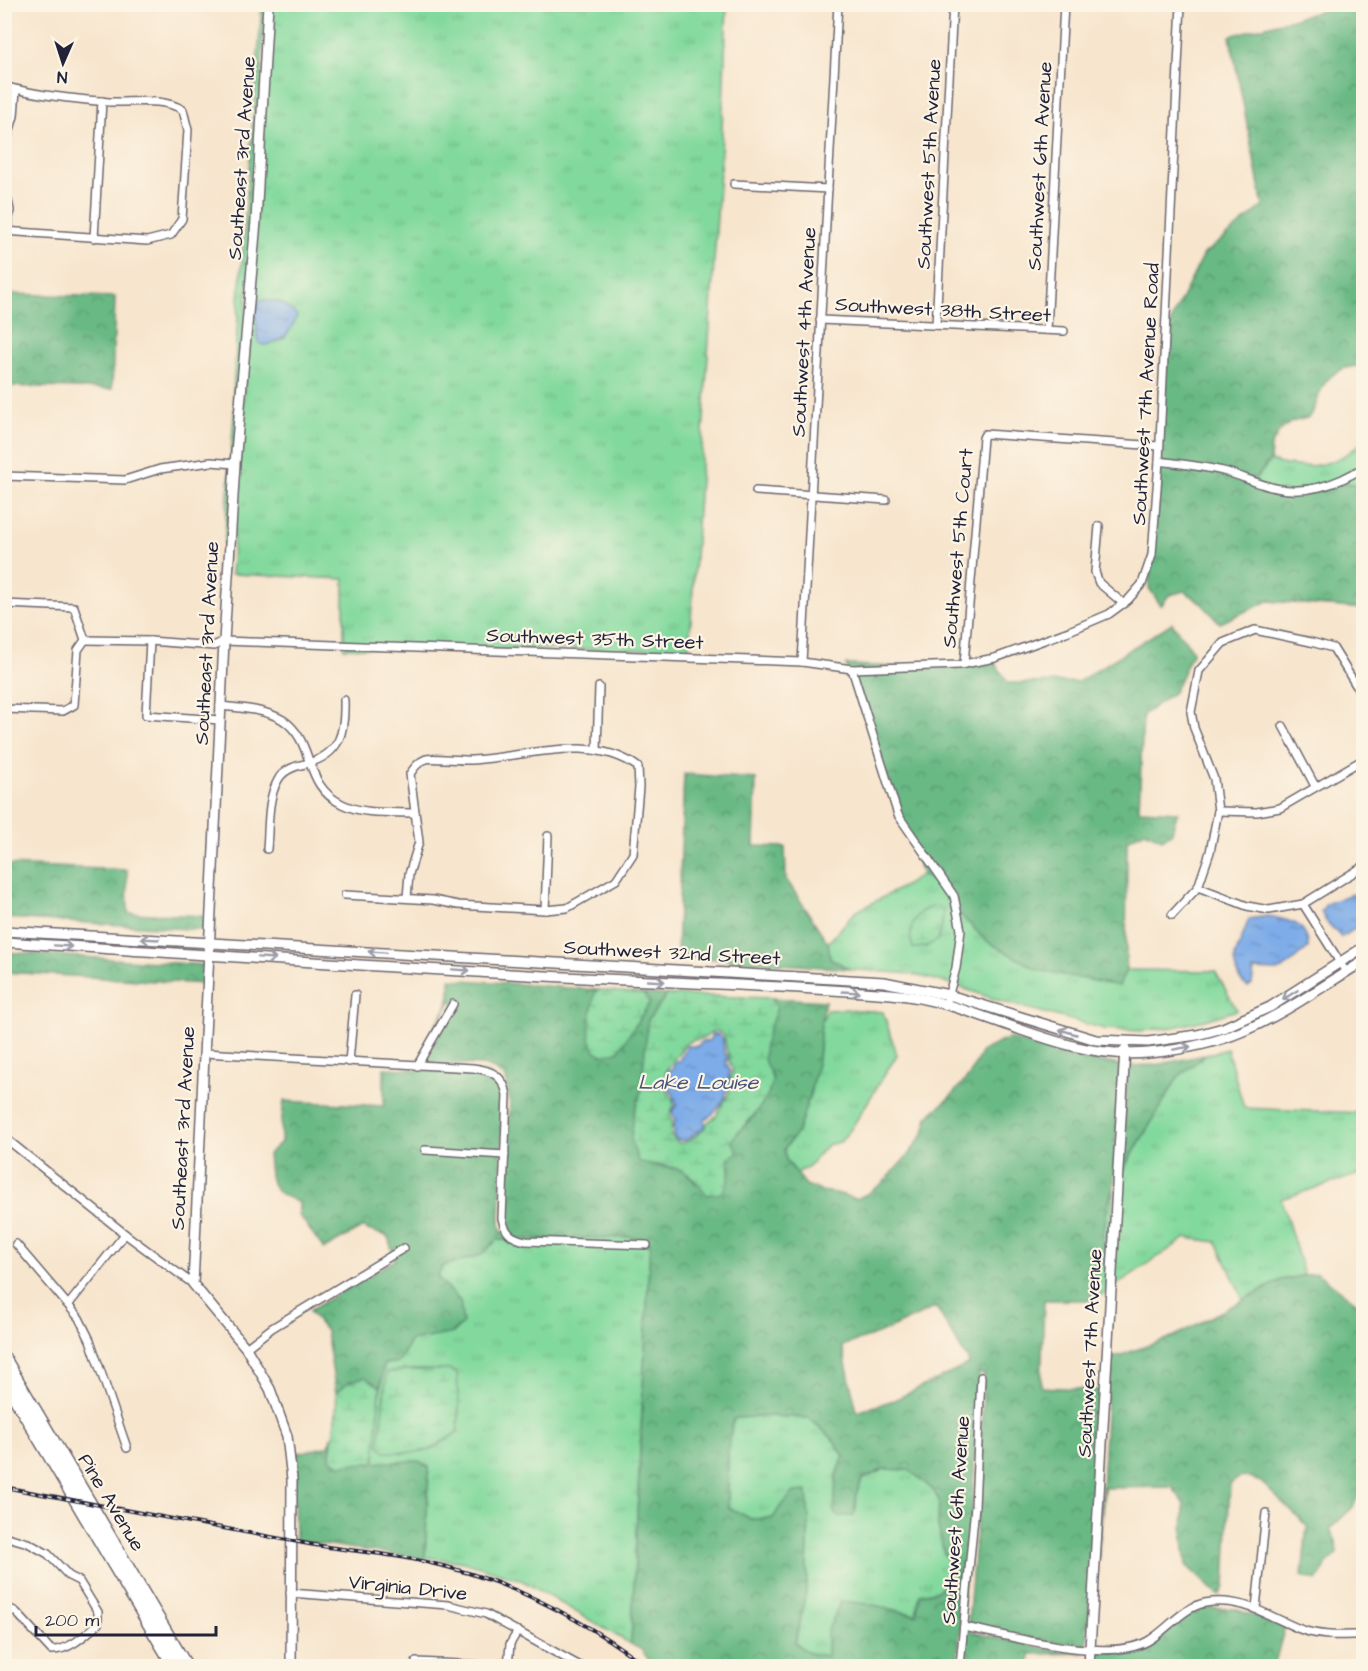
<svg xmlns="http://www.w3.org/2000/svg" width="1368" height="1671" font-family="'Architects Daughter',sans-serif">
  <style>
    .grass { fill: url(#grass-tufts); stroke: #527e6c; stroke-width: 1.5; fill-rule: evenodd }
    .forest { fill: url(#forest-crowns); stroke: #466e60; stroke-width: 1.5; fill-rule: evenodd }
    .wetland { fill: url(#wetland-marsh); stroke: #527e6c; stroke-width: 1.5; fill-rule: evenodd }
    .water { fill: url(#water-ripples); stroke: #506792; stroke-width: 1.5 }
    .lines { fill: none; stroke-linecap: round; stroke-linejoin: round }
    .street-casing { stroke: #6d666e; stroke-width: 10 }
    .secondary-casing { stroke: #6d666e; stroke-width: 12 }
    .highway-casing { stroke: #6d666e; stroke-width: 15 }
    .street { stroke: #fff; stroke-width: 7 }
    .secondary { stroke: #fff; stroke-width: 9 }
    .highway { stroke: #fff; stroke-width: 12 }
    .rail-casing { stroke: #22223b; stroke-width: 4 }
    .rail { stroke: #fcf5e5; stroke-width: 1.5; stroke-dasharray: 4.5; stroke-linecap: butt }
    .oneway { stroke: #9c9ca7 }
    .labels { text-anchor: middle; stroke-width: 4.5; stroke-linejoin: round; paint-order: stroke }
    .street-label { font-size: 20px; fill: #22223b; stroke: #fcf5e5 }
    .water-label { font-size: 21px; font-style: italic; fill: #425278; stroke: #fcf5e5 }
  </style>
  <defs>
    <pattern id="grass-tufts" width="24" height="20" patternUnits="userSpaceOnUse" patternTransform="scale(1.5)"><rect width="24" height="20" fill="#82d99d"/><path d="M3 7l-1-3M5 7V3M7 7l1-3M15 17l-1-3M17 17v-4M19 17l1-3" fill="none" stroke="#70ba88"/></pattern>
    <pattern id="forest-crowns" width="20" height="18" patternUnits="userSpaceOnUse" patternTransform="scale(1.5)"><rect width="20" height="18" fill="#69b984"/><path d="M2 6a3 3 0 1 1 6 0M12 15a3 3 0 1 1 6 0" fill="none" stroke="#56966d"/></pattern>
    <pattern id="wetland-marsh" width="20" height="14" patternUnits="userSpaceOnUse" patternTransform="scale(1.5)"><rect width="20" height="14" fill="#82d99d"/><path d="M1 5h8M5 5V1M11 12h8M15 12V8" fill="none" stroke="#70ba88"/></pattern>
    <pattern id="water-ripples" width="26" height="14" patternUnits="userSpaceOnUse" patternTransform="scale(1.5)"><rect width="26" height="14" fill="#7dace8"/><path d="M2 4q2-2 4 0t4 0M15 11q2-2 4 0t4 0" fill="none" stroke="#668cbd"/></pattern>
  </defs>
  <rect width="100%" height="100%" fill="#fcf5e5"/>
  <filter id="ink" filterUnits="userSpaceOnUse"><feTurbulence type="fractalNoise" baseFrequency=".0167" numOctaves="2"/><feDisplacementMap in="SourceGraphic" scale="12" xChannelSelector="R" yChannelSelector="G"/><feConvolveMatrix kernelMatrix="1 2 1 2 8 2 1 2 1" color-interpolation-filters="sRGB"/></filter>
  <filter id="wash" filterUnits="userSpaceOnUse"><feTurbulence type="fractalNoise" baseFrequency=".008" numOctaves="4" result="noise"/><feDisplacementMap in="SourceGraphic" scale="24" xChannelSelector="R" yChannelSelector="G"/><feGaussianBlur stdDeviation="1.35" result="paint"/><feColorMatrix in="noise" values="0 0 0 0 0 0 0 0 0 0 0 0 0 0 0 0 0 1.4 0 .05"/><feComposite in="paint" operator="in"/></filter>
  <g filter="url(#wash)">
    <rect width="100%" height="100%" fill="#f7e5cd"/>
    <g class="grass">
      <polygon points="262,5 265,5 253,221 225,573 222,573 235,402 233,397 239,299"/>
      <path d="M 271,5 L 727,5 L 721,154 L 689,650 L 344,648 L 344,579 L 231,574 ZM 258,321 L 286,337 C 277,342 268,347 259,343 L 257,336 Z"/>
      <path d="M 1363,441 L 1363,485 L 1344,483 L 1301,493 L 1267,490 L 1253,482 L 1270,461 C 1305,472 1336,467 1363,441 Z"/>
      <polygon points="922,874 940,887 956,910 1119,986 1126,970 1215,971 1237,1010 1205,1020 1174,1027 1140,1031 1105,1029 1000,1001 948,983 911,974 849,969 830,958 828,943 855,912 908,884"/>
      <polygon points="843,1009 883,1012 897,1055 851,1129 840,1142 827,1145 808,1167 797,1173 786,1160 784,1149 798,1131 818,1059 821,1022 827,1010"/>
      <polygon points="1227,1049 1244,1108 1363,1113 1363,1173 1281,1199 1304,1275 1281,1280 1243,1300 1217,1242 1186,1238 1113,1287 1121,1173 1178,1077 1205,1055"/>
      <polygon points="1114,1184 1107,1291 1094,1300 1107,1209"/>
      <path d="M 631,1237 L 650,1242 L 631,1644 L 521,1580 L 464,1562 L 425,1557 L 429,1467 L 374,1463 L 376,1422 L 384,1364 L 399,1362 L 410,1341 L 428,1337 L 460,1301 L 437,1277 L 443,1266 L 481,1255 L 497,1240 ZM 404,1370 L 426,1370 L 458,1428 L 458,1432 L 430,1450 L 400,1453 L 388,1372 Z"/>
      <polygon points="771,1416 809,1418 832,1438 844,1456 836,1477 856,1510 857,1492 862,1480 884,1469 910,1470 933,1490 939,1501 938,1525 944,1554 955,1569 956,1578 937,1591 920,1594 917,1615 869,1604 827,1656 809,1653 795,1643 806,1592 809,1519 780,1507 774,1518 751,1519 728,1507 728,1448 733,1421 736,1418"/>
    </g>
    <g class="forest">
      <path d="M 1325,5 L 1363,5 L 1363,367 C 1349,364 1331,372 1323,386 C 1318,396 1316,407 1310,417 L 1291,422 L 1279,432 L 1271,446 L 1270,461 L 1253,482 L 1267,490 L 1301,493 L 1344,483 L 1363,485 L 1363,609 L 1268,601 L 1220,623 L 1202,604 L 1185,591 L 1169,595 L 1161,606 L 1149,588 L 1165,342 L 1173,316 L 1204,254 L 1263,206 L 1230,36 L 1325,10 Z"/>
      <polygon points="5,294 115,297 112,389 5,386"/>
      <polygon points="1172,623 1193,651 1174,692 1143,715 1139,810 1178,812 1171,834 1162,839 1145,831 1127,840 1126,970 1119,986 1038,970 986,941 956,910 940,887 922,874 846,665 934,668 995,663 1008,683 1078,682"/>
      <polygon points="684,774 756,779 754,846 785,847 786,879 828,943 830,958 849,969 677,956"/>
      <polygon points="5,865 127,870 128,913 203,916 204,930 5,918"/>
      <polygon points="4,952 204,965 204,984 5,972"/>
      <path d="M 450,979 L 599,990 L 595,993 L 618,1051 L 650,1003 L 643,994 L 667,995 L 648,1020 L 641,1092 L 634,1113 L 651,1166 C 670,1166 684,1167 696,1184 L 729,1180 L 731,1140 L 755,1115 L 773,1078 L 763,1060 L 764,1043 L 777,1007 L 773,998 L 825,1001 L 821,1022 L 818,1059 L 810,1095 L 798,1131 L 784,1149 L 786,1160 L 806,1185 L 821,1191 L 836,1193 L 856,1199 L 867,1194 L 883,1183 L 909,1154 L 924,1133 L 928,1116 L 946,1101 L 969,1076 L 982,1051 L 1009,1038 L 1065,1056 L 1120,1065 L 1114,1184 L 1107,1209 L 1094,1300 L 1044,1300 L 1041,1387 L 1101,1390 L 1087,1645 L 1048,1642 L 968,1624 L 978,1506 L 984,1374 L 979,1373 L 972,1505 L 957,1666 L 653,1666 L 642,1650 L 631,1644 L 650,1242 L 631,1237 L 497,1240 L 481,1255 L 443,1266 L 437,1277 L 460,1301 L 463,1323 L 453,1333 L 410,1341 L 399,1362 L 384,1364 L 380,1387 L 365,1377 L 349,1382 L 336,1393 L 326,1331 L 309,1311 L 395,1260 L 388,1237 C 379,1232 370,1233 363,1227 L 324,1249 L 299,1215 L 299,1202 C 268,1192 271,1184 268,1154 L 281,1142 L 281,1126 L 284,1101 L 384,1106 L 384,1068 L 482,1072 L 489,1074 L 499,1082 L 503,1091 L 500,1224 L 502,1233 L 508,1231 L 505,1217 L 510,1101 L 506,1078 L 492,1068 L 483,1065 L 423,1063 L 457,1004 L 452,1000 L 428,1040 C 432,1025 446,1015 449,999 C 451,993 450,985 450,979 ZM 936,1307 L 970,1364 L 894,1400 L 857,1412 L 842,1346 L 878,1334 ZM 771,1416 L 809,1418 L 832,1438 L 844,1456 L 836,1477 L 834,1513 L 838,1516 L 854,1516 L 857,1492 L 862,1479 L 884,1469 L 910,1470 L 933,1490 L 939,1500 L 938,1525 L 944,1554 L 955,1569 L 956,1578 L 937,1591 L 920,1594 L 916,1615 L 869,1604 L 841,1601 L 827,1632 L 827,1656 L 809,1653 L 795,1643 L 806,1592 L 809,1519 L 807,1491 L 794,1492 L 780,1507 L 773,1518 L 751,1519 L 728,1507 L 728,1448 L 733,1420 L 736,1418 Z"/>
      <polygon points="1205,1055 1178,1077 1121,1173 1128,1066 1156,1065"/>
      <polygon points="1317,1273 1364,1308 1363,1485 1353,1507 1330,1529 1336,1541 1337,1554 1327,1564 1317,1581 1302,1576 1307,1526 1261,1482 1242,1476 1230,1484 1225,1587 1219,1596 1186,1565 1183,1540 1184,1503 1172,1487 1104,1488 1098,1562 1109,1359 1173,1337 1281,1280"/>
      <polygon points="331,1437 330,1458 340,1464 418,1461 429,1467 425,1559 295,1540 293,1454 329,1446"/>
      <polygon points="1203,1608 1235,1609 1285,1627 1274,1666 1092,1666 1093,1652 1137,1649 1152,1643 1175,1622"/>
      <polygon points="967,1631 1047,1649 1086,1653 1030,1654 1029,1666 963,1666"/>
    </g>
    <g class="wetland">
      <path d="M 938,906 L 943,910 L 942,927 L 938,939 L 926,947 L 913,948 C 906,928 915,908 938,906 Z"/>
      <path d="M 599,990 L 643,994 L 650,1002 L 618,1052 L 602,1055 C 599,1053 596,1052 594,1049 C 585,1035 592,1007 595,993 Z"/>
      <path d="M 667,995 L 773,998 L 777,1007 C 772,1023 763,1040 764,1057 C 764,1068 776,1075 771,1087 C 764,1108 745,1124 731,1140 L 738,1151 L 729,1159 L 729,1180 L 722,1193 L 707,1195 C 700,1188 694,1177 686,1173 C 672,1163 654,1167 638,1161 L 631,1140 L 634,1113 L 641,1092 L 648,1020 ZM 713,1031 L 718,1031 L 724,1036 L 727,1052 L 730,1057 L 729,1061 L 733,1070 L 730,1079 L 729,1093 L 716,1116 L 708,1122 L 705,1128 L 688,1142 L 678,1143 L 671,1136 L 672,1121 L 670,1114 L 674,1105 L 672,1097 L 667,1090 L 666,1071 C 669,1067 685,1044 688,1042 C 699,1037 701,1043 713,1031 Z"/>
      <polygon points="404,1370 450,1370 457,1373 459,1410 458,1432 430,1450 416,1452 385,1452 379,1445 386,1377 388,1372"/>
      <path d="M 365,1377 L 380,1387 L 375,1462 L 340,1465 L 330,1459 C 331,1438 339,1412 336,1393 L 349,1382 Z"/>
    </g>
    <g class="water">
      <path d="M 261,300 L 280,302 L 297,315 C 291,333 283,342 264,345 L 259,343 C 255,333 258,323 254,312 Z"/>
      <polygon points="1351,894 1355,895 1363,907 1363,924 1341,937 1326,921 1321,912 1326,904"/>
      <path d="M 1268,916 C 1288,920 1309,923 1308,948 L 1283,969 L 1276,971 L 1254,970 L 1252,984 L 1248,987 C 1238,981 1233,967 1235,956 L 1249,919 Z"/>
      <path d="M 712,1034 L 718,1034 L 723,1039 L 724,1052 L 728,1058 L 726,1061 L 730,1071 C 728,1078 729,1082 727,1089 C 725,1102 715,1113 705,1120 L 705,1126 L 687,1140 L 677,1140 L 673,1135 L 675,1132 L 673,1128 L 675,1120 L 672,1112 L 677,1104 L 674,1101 L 674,1095 L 670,1090 L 668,1071 L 672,1069 L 676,1061 L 679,1061 L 687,1046 L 698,1046 L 701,1042 L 710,1040 Z"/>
    </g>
  </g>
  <g filter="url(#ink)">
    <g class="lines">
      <g class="street-casing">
        <g id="street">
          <path d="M 4,86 C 39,96 75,99 110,102 C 134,103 162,97 183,110 L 188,130 L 182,219 L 171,235 L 147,241 L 4,231"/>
          <polyline points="4,150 14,116 16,90"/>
          <polyline points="4,183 10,210 8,232"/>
          <polyline points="734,184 828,189"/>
          <polyline points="94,238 102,101"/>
          <polyline points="820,320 1064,331"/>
          <polyline points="936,325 953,4"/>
          <polyline points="1047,330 1064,4"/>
          <path d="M 1159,461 C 1180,464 1202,466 1223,471 C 1239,475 1255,483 1271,487 C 1303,496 1337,485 1364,467"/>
          <polyline points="4,476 125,480 160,469 211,462 235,464"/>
          <polyline points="756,491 886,500"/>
          <polyline points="1099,526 1095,572 1099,583 1124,604"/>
          <polyline points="4,604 74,607 85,640 78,650 74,705 63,711 4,709"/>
          <polyline points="85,640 150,641 214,646 224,641 802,662 852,669 959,665 995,658 1069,631 1109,614 1128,600 1142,584 1152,555 1159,461 1181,4"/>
          <polyline points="150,641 146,715 220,720"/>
          <polyline points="802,662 838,4"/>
          <polyline points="964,664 983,438 985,434 1159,446"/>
          <polyline points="852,669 898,815 954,896 961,930 956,968 946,1005"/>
          <polyline points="1364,698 1333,648 1311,642 1255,630 1223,643 1199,671 1191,712 1194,728 1214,779 1218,811 1210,852 1198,887 1247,906 1269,910 1303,904 1364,866"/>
          <path d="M 220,706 C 240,708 265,709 283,720 C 316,742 302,785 342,804 C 364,815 392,812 415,813"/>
          <polyline points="1283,726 1315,786"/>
          <polyline points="597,750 599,687"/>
          <polyline points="1218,811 1257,812 1280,808 1364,759"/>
          <path d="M 267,849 C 269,827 267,799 278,780 C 283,770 295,766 305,764 C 341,755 345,732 344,700"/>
          <path d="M 345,895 L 433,900 L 458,905 L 545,910 L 567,908 L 616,880 L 633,854 L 639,787 L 638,767 C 591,733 525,757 472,760 C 462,761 432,757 426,759 C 418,762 414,768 410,774 L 419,842 L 409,874 L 407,898"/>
          <polyline points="1303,904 1346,972"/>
          <polyline points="545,910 548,836"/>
          <polyline points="1172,915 1198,887"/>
          <path d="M 204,1053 L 473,1068 C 491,1070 504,1076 507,1095 L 502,1218 C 505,1233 511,1238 526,1241 L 647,1245"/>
          <polyline points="349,1062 355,995"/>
          <polyline points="417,1066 453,1004"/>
          <polyline points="4,1137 125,1234 193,1284"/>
          <polyline points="425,1150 505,1155"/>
          <polyline points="16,1244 79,1318 90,1340 127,1448"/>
          <polyline points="69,1304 125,1234"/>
          <polyline points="246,1348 272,1328 404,1248"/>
          <path d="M 4,1536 L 28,1543 L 48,1554 L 69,1576 L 79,1581 L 98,1612 L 98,1624 C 85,1635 69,1651 51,1650 L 16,1612 L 4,1606"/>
          <polyline points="290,1593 448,1605 486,1614 580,1666"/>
          <polyline points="1256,1608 1266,1513"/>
          <path d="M 964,1627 C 1011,1636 1106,1664 1148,1641 C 1166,1631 1183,1607 1205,1603 C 1241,1596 1270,1617 1300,1629 C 1320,1637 1342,1635 1364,1635"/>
          <polyline points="416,1662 503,1666"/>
          <polyline points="508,1666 510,1644 518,1631"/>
          <polyline points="960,1666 975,1506 981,1377"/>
        </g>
      </g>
      <g class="secondary-casing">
        <g id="secondary">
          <polyline points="268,4 256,221 235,464 224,641 193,1284 246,1348 270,1389 287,1436 292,1479 291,1666"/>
          <polyline points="4,931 884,982 949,995 1096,1040 1148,1042 1197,1035 1223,1028 1270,1007 1364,947"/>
          <path d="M 4,942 C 197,954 390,968 584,978 C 686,983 788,986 891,994 C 979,1001 1058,1061 1148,1053 C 1180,1050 1213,1044 1243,1031 C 1286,1013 1324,985 1364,961"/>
          <polyline points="1089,1666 1125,1049"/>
        </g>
      </g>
      <g class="highway-casing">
        <g id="highway">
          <polyline points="4,1358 186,1666"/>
          <polyline points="4,1379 174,1666"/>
        </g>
      </g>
      <use href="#street" class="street"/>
      <use href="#secondary" class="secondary"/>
      <use href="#highway" class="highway"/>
      <g class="rail-casing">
        <path id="rail" d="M 4,1487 C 106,1507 207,1525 309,1544 C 348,1551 388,1553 426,1562 C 507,1579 580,1617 646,1666"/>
      </g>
      <use href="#rail" class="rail"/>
    </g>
    <defs><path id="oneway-shaft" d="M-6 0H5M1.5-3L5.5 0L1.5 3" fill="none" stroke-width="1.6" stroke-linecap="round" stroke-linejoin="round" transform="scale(1.5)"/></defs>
    <g class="oneway">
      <use href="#oneway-shaft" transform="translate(150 939) rotate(-177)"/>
      <use href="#oneway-shaft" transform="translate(63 946) rotate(4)"/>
      <use href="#oneway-shaft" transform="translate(377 952) rotate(-176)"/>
      <use href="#oneway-shaft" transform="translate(267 958) rotate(4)"/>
      <use href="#oneway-shaft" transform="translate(461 970) rotate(4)"/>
      <use href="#oneway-shaft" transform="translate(656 981) rotate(3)"/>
      <use href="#oneway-shaft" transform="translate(851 992) rotate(3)"/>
      <use href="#oneway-shaft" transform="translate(1290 995) rotate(148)"/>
      <use href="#oneway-shaft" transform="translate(1068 1032) rotate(-164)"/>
      <use href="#oneway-shaft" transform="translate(1182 1048) rotate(-10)"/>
    </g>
  </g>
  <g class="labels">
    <g class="street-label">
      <text transform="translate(241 158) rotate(-86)" y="7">Southeast 3rd Avenue</text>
      <text transform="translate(928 164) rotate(-87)" y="7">Southwest 5th Avenue</text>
      <text transform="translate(1039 166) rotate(-87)" y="7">Southwest 6th Avenue</text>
      <text transform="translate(943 309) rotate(3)" y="7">Southwest 38th Street</text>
      <text transform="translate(803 332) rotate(-87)" y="7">Southwest 4th Avenue</text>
      <text transform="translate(1145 394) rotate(-87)" y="7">Southwest 7th Avenue Road</text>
      <text transform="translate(957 548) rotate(-85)" y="7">Southwest 5th Court</text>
      <text transform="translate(595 638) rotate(2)" y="7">Southwest 35th Street</text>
      <text transform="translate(206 643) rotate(-87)" y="7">Southeast 3rd Avenue</text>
      <text transform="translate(672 952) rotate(3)" y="7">Southwest 32nd Street</text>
      <text transform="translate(182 1128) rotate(-87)" y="7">Southeast 3rd Avenue</text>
      <text transform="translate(1089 1353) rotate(-87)" y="7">Southwest 7th Avenue</text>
      <text transform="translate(112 1502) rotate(59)" y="7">Pine Avenue</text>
      <text transform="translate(955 1520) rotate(-86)" y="7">Southwest 6th Avenue</text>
      <text transform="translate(408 1587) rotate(6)" y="7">Virginia Drive</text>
    </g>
    <g class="water-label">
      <text x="698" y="1089">Lake Louise</text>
    </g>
  </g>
  <rect width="1368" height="1671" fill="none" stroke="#fcf5e5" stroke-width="24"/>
  <g transform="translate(63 63) rotate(183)" stroke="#fcf5e5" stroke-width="4.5" paint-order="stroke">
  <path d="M0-4.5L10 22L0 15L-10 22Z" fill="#22223b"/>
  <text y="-9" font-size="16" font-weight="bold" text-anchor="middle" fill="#22223b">N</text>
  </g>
  <path d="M36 1626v9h180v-9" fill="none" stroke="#22223b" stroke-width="3"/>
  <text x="45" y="1626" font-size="18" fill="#22223b" stroke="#fcf5e5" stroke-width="4.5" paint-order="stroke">200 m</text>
</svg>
